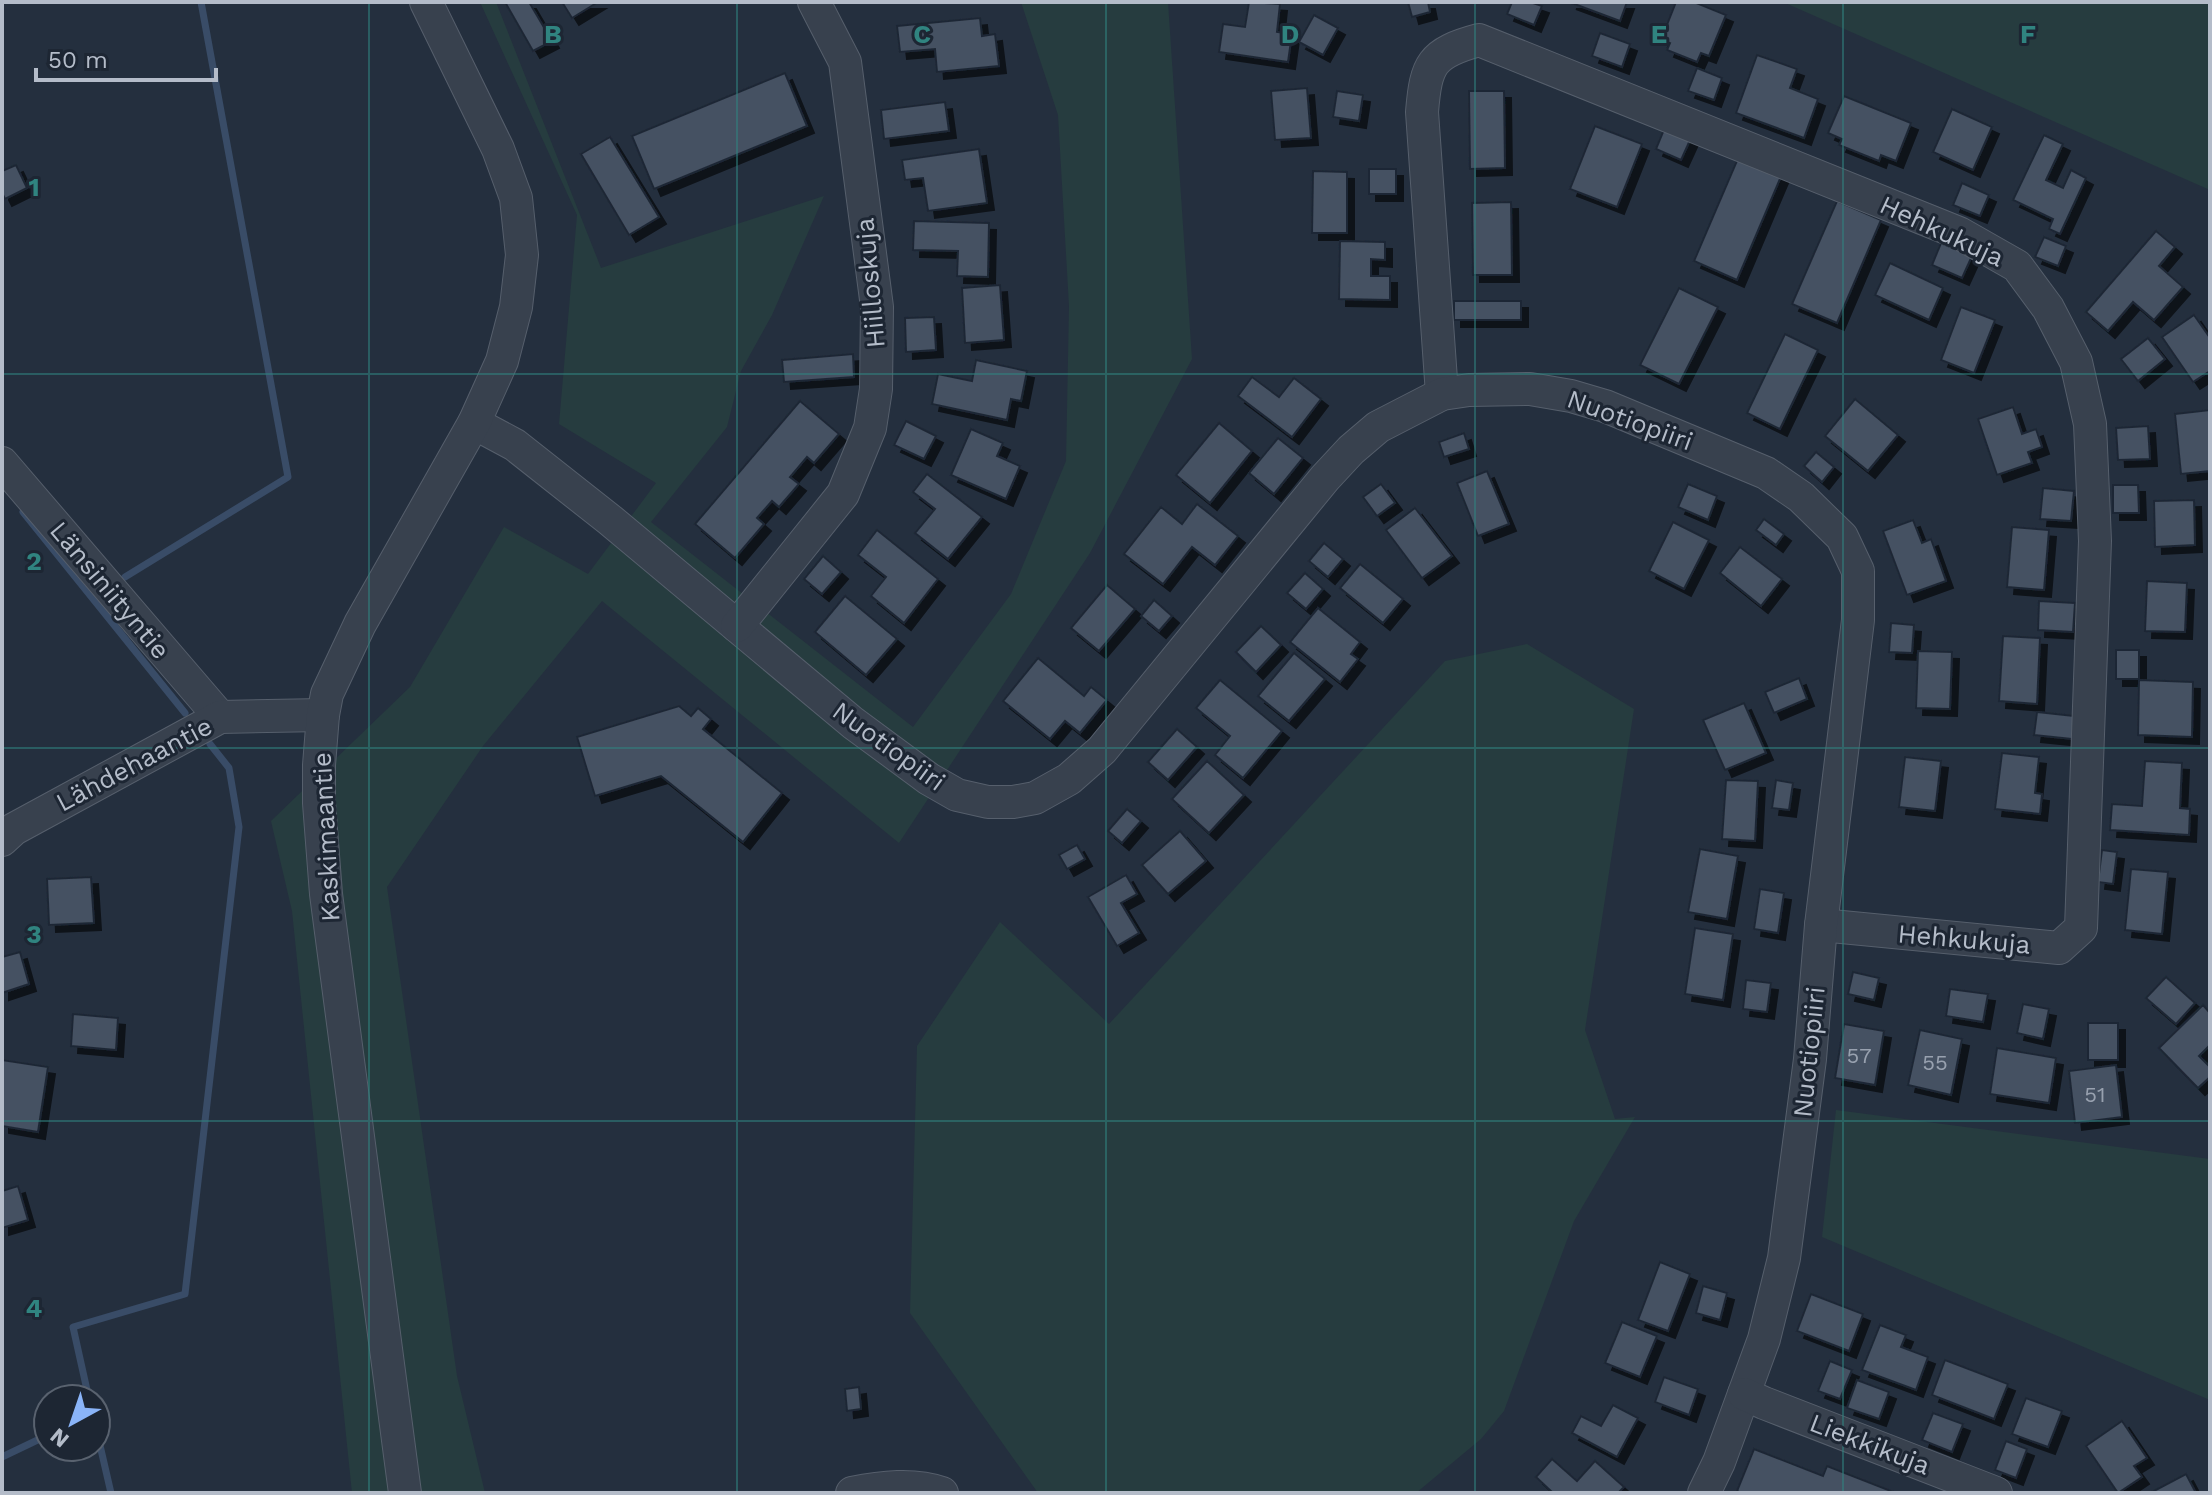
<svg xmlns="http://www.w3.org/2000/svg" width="2212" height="1495" font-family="'Work Sans',sans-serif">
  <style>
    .green { fill: #263c3f }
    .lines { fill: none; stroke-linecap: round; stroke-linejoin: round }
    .stream { stroke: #394c67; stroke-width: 7 }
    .building { fill: #455162; stroke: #1f2835; stroke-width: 2; filter: url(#shadow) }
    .minor-casing { stroke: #565f6c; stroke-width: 34 }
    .minor { stroke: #38414e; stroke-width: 32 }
    .grid { fill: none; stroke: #308480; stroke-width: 2; stroke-opacity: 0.55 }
    .labels { text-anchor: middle; stroke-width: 6; stroke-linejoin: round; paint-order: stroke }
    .number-label { font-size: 22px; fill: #98a1af }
    .street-label { font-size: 26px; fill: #b4bcc9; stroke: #1d2633 }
    .grid-label { font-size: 26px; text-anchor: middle; font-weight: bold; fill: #308480; stroke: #1d2633; stroke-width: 6; stroke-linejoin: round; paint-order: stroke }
  </style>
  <defs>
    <filter id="shadow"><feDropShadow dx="7" dy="7" stdDeviation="0" flood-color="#0009"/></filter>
  </defs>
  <rect width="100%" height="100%" fill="#242f3e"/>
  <g class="green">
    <polygon points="480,2 496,2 601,268 824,196 772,315 741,371 727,427 651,522 913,727 1011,594 1066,461 1069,306 1058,115 1021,2 1168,2 1192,359 1090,553 899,843 602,601 483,746 387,887 457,1376 485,1493 352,1493 292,911 271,821 410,687 504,527 588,574 656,483 559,424 577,215"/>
    <polygon points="1783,2 2210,2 2210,190"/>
    <polygon points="1527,644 1634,709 1585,1030 1615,1119 1635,1117 1574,1221 1504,1411 1481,1439 1416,1493 1038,1493 910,1313 917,1046 1000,922 1109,1024 1445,661"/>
    <polygon points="1836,1110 2210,1159 2210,1400 1822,1237"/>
  </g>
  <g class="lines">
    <g class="stream">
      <polyline points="23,512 185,713"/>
      <polyline points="125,577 288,477 201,2"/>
      <polyline points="89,1399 73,1327 185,1294 239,827 229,768 210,744"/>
      <polyline points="96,1428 111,1493"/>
      <polyline points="2,1457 48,1435"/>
    </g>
  </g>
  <g class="building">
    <polygon points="505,2 529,2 552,41 533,51"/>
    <polygon points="562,2 598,2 572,18"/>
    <polygon points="1249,2 1280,4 1277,32 1292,34 1288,62 1219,52 1223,24 1245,27"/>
    <polygon points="1408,2 1428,2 1430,12 1412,17"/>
    <polygon points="1512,2 1530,2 1542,6 1534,25 1507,14"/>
    <polygon points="1569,2 1627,2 1620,21"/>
    <polygon points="1676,2 1694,2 1726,15 1709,56 1701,53 1697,62 1667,50 1670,43 1661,40"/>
    <polygon points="1314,15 1338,28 1323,55 1299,42"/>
    <polygon points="980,18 982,36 995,34 999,66 937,72 935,49 900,52 897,26"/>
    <polygon points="1600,33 1630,44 1622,67 1592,56"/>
    <polygon points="1757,55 1797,69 1790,88 1818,99 1804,138 1736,113"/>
    <polygon points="1697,68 1722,78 1714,100 1688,91"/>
    <polygon points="785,73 807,126 654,189 632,136"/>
    <polygon points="1307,88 1311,138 1275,140 1271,91"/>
    <polygon points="1337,91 1363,95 1359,121 1333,117"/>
    <polygon points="1469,91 1504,91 1505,168 1470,169"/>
    <polygon points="1844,96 1911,123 1896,161 1881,155 1879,161 1839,145 1842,139 1828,133"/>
    <polygon points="945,102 949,131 884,139 881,110"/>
    <polygon points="1952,109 1992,127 1973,170 1933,152"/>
    <polygon points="1595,126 1642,144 1617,207 1570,189"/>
    <polygon points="1665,127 1691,138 1681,160 1656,149"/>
    <polygon points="2044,135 2063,144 2046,180 2063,188 2071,170 2086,178 2060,234 2049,229 2053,219 2013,200"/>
    <polygon points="610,137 659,217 629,235 581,154"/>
    <polygon points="979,149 987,203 928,211 923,178 905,180 902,160"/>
    <polygon points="1739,156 1782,174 1737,280 1694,261"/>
    <polygon points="16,165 27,188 5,199 2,193 2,171"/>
    <rect x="1369" y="169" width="27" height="25"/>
    <polygon points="1313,171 1347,172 1347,233 1312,233"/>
    <polygon points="1962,183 1989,195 1980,216 1953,205"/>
    <polygon points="1837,201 1881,220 1837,323 1792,304"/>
    <polygon points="1511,202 1512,275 1473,275 1472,203"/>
    <polygon points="914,221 989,223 988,277 957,276 958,251 913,250"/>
    <polygon points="2156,231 2175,247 2159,266 2183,287 2154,320 2133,302 2108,331 2086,312"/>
    <polygon points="2044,237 2066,246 2058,266 2035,257"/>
    <polygon points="1340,241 1385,242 1385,260 1371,259 1371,276 1390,276 1390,300 1339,299"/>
    <polygon points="1941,243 1972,256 1962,278 1932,265"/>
    <polygon points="1890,263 1943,288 1929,320 1875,295"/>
    <polygon points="1000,285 1004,340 965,343 962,288"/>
    <polygon points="1679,288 1718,307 1679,384 1640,365"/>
    <rect x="1454" y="301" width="67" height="19"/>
    <polygon points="1961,307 1995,320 1974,373 1941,360"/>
    <polygon points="2194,315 2210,338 2210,371 2193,382 2162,337"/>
    <polygon points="934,317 936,350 906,352 905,318"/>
    <polygon points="1785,334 1818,350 1780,429 1747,413"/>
    <polygon points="2148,338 2165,359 2138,381 2121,359"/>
    <polygon points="853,354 854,377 784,382 782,360"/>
    <polygon points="976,360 1027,371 1021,401 1011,399 1007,420 932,404 938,374 972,381"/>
    <polygon points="1252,377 1279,397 1294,378 1321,399 1292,437 1238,396"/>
    <polygon points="1855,399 1898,435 1868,471 1825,436"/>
    <polygon points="800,401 839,434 814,463 807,457 790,477 799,484 779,507 772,501 757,518 764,524 735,558 695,524"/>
    <polygon points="2013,407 2022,434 2036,429 2042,447 2028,452 2032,463 1997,475 1978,419"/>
    <polygon points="2210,410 2210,471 2181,474 2175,414"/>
    <polygon points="906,421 936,436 924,459 894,445"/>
    <polygon points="1219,423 1252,451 1210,503 1176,475"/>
    <polygon points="2148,426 2150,459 2118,460 2116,428"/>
    <polygon points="971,429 1003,443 997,456 1020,466 1006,499 951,475"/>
    <polygon points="1464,433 1469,449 1444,457 1439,442"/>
    <polygon points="1278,438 1303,458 1274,494 1249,473"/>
    <polygon points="1816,452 1834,467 1822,482 1804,466"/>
    <polygon points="1487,471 1509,524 1478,536 1457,483"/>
    <polygon points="927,474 982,517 948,559 915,533 935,509 913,492"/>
    <polygon points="1381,484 1395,503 1377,516 1363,497"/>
    <polygon points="1688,484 1717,496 1708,520 1678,507"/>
    <polygon points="2113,485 2138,485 2139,513 2113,513"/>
    <polygon points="2043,488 2074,491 2071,521 2040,519"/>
    <polygon points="2194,500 2195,545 2155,547 2154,501"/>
    <polygon points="1197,504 1238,536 1215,565 1192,547 1163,584 1124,554 1161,507 1182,524"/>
    <polygon points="1415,508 1452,556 1422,578 1386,530"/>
    <polygon points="1764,519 1784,534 1776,545 1756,530"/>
    <polygon points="1913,520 1922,543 1931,539 1946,581 1907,595 1883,531"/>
    <polygon points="1673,522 1709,540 1684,589 1649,571"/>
    <polygon points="2012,527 2049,530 2044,590 2007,587"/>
    <polygon points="877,530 938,579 904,623 871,596 886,577 858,555"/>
    <polygon points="1324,543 1343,559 1328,577 1309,561"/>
    <polygon points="1740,547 1782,579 1761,606 1720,573"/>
    <polygon points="823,556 841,572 822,594 804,579"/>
    <polygon points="1360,564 1403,599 1383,623 1340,588"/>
    <polygon points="1305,573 1323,589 1306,609 1287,593"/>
    <polygon points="2147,581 2187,583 2185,632 2145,631"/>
    <polygon points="1107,585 1135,609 1099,651 1071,628"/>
    <polygon points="845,596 897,639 866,675 815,632"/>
    <polygon points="1154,600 1172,616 1159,631 1141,616"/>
    <polygon points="2039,601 2075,603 2073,632 2038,630"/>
    <polygon points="1318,608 1360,642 1351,654 1358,659 1340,682 1290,642"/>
    <polygon points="1891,623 1914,625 1912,653 1889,652"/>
    <polygon points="1261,626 1281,645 1256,672 1236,652"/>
    <polygon points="2003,636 2040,638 2037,704 1999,701"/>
    <rect x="2116" y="650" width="23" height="29"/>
    <polygon points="1918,651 1952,652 1950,709 1916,708"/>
    <polygon points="1294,653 1325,679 1289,721 1258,696"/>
    <polygon points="1038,658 1084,696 1091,687 1107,700 1080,733 1065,721 1050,739 1003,701"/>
    <polygon points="1799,678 1807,699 1774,713 1765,692"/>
    <polygon points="1220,680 1282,731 1243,778 1215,755 1230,736 1196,708"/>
    <polygon points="2139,680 2193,682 2192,737 2138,735"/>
    <polygon points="1744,703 1766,753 1725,770 1703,720"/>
    <polygon points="679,706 691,716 698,708 711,719 703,729 782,793 743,842 661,776 595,796 577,737"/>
    <polygon points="2037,712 2074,716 2072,739 2034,735"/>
    <polygon points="1177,729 1197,747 1168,780 1148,762"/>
    <polygon points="2002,753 2039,757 2035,793 2042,794 2040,814 1995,809"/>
    <polygon points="1905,757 1941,761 1935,811 1899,807"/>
    <polygon points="1207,761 1244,795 1209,833 1172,799"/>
    <polygon points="2145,761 2182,763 2180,808 2190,809 2189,835 2110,830 2112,804 2142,806"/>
    <polygon points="1726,780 1758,781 1755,841 1722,839"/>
    <polygon points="1776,780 1793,783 1789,810 1772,808"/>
    <polygon points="1127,809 1141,821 1122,843 1108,831"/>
    <polygon points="1180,831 1206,861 1168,894 1142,865"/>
    <polygon points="1077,845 1085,859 1067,869 1059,855"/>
    <polygon points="1700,849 1738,856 1727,919 1688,912"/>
    <polygon points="2102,850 2117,852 2113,884 2098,882"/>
    <polygon points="2131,869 2168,872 2162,934 2125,930"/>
    <polygon points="1126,875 1137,894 1121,903 1139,933 1117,946 1088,897"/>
    <polygon points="91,877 94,923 49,925 47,879"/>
    <polygon points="1760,889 1784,893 1778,933 1754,929"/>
    <polygon points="1695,928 1733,934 1723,1000 1685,994"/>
    <polygon points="20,952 29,984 2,993 2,957"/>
    <polygon points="1853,972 1879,978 1874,1000 1848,994"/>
    <polygon points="2166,977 2195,1003 2176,1024 2146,998"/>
    <polygon points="1746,980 1771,983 1767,1012 1743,1009"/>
    <polygon points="1950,989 1988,994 1983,1022 1946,1016"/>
    <polygon points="2023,1004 2049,1009 2043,1039 2017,1033"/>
    <polygon points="2203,1005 2210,1013 2210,1045 2199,1056 2210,1067 2210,1077 2198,1088 2159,1048"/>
    <polygon points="73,1014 118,1018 116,1050 71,1046"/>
    <rect x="2088" y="1023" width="30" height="37"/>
    <polygon points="1844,1024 1884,1031 1875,1085 1835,1078"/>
    <polygon points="1920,1030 1962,1039 1951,1095 1908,1085"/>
    <polygon points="1997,1048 2056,1058 2049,1103 1990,1094"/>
    <polygon points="2,1060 48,1067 38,1132 2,1126"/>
    <polygon points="2116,1065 2122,1117 2075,1123 2069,1071"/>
    <polygon points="18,1186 28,1220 2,1228 2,1191"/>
    <polygon points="1660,1262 1690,1274 1668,1331 1638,1320"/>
    <polygon points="1703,1286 1727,1293 1720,1320 1696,1313"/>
    <polygon points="1811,1294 1863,1314 1849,1351 1797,1331"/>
    <polygon points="1622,1322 1657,1336 1640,1377 1605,1363"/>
    <polygon points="1880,1325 1906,1335 1901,1347 1928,1357 1916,1390 1862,1370"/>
    <polygon points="1945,1360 2008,1384 1994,1419 1932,1395"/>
    <polygon points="1830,1361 1852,1370 1840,1399 1818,1391"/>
    <polygon points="1664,1377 1698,1389 1689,1415 1655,1402"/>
    <polygon points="1857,1380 1889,1392 1879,1419 1847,1408"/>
    <polygon points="859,1387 861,1409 847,1411 845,1389"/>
    <polygon points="2026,1398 2062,1411 2048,1447 2012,1434"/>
    <polygon points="1613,1405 1638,1418 1617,1457 1572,1433 1581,1416 1601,1426"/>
    <polygon points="1933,1413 1963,1424 1952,1452 1922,1440"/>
    <polygon points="2122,1421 2147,1458 2134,1466 2142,1477 2118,1493 2086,1446"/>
    <polygon points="2006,1441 2027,1449 2016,1478 1995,1470"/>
    <polygon points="1754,1449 1823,1476 1827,1466 1896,1493 1741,1493 1737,1491"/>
    <polygon points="1552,1459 1577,1481 1595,1461 1624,1487 1618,1493 1553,1493 1536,1477"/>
    <polygon points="2186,1474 2196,1493 2150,1493"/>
  </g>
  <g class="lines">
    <g class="minor-casing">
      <g id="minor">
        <path d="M 1442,394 L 1422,112 C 1426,64 1431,53 1479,40 L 1959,233 L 2017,266 L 2048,308 L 2076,362 L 2090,424 L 2095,541 L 2081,928 L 2059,948 L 1821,925"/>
        <polyline points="474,423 515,445 610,520 853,723 929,779 957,795 988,802 1013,802 1035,798 1069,779 1102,750 1325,478 1351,450 1378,427 1442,394 1469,390 1530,389 1571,396 1605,406 1766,473 1801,497 1842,537 1858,571 1858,620 1821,925 1810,1059 1784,1258 1764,1339 1719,1462 1704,1493"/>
        <polyline points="2,463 220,717"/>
        <polyline points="737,626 843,494 870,428 876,389 877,307 845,62 814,2"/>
        <polyline points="2,840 14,829 220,717 323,715"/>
        <polyline points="1744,1394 1764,1403 1996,1493"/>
        <polyline points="405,1493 326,894 319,803 319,765 323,715 327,694 360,624 474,423 502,361 516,307 522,255 516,198 498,149 426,2"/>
        <path d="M 852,1493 C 881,1487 914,1483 942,1493"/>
      </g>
    </g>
    <use href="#minor" class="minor"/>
  </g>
  <path class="grid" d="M 369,2 L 369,1493M 737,2 L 737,1493M 1106,2 L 1106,1493M 1475,2 L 1475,1493M 1843,2 L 1843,1493M 2,374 L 2210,374M 2,748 L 2210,748M 2,1121 L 2210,1121"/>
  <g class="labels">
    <g class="number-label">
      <text x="1859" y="1063">57</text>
      <text x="1935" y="1070">55</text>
      <text x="2095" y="1102">51</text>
    </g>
    <g class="street-label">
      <text transform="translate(1942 231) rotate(25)" y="9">Hehkukuja</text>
      <text transform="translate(870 283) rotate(-95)" y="9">Hiilloskuja</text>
      <text transform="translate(1630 420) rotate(20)" y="9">Nuotiopiiri</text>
      <text transform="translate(110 590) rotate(50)" y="9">Länsiniityntie</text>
      <text transform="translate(889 746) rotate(36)" y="9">Nuotiopiiri</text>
      <text transform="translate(134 764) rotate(-28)" y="9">Lähdehaantie</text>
      <text transform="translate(326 837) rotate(-93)" y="9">Kaskimaantie</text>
      <text transform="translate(1964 939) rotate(5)" y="9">Hehkukuja</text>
      <text transform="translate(1809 1052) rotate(-84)" y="9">Nuotiopiiri</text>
      <text transform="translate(1870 1444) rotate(21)" y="9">Liekkikuja</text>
    </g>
  </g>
  <g class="grid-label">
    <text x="553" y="43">B</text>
    <text x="922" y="43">C</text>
    <text x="1290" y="43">D</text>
    <text x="1659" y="43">E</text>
    <text x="2028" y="43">F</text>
    <text x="34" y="196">1</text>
    <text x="34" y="570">2</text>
    <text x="34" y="943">3</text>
    <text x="34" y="1317">4</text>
  </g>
  <rect width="2212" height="1495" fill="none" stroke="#b4bcc9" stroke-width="8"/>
  <g transform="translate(72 1423) rotate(220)"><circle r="38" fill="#1d2633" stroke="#59626f" stroke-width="2"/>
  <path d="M0-6L14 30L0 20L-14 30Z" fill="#8ab4f8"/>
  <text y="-12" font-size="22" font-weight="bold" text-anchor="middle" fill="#b4bcc9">N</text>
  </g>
  <path d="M36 68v12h180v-12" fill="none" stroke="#b4bcc9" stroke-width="4"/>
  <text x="48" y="68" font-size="24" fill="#b4bcc9" stroke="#1d2633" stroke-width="6" paint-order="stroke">50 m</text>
</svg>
